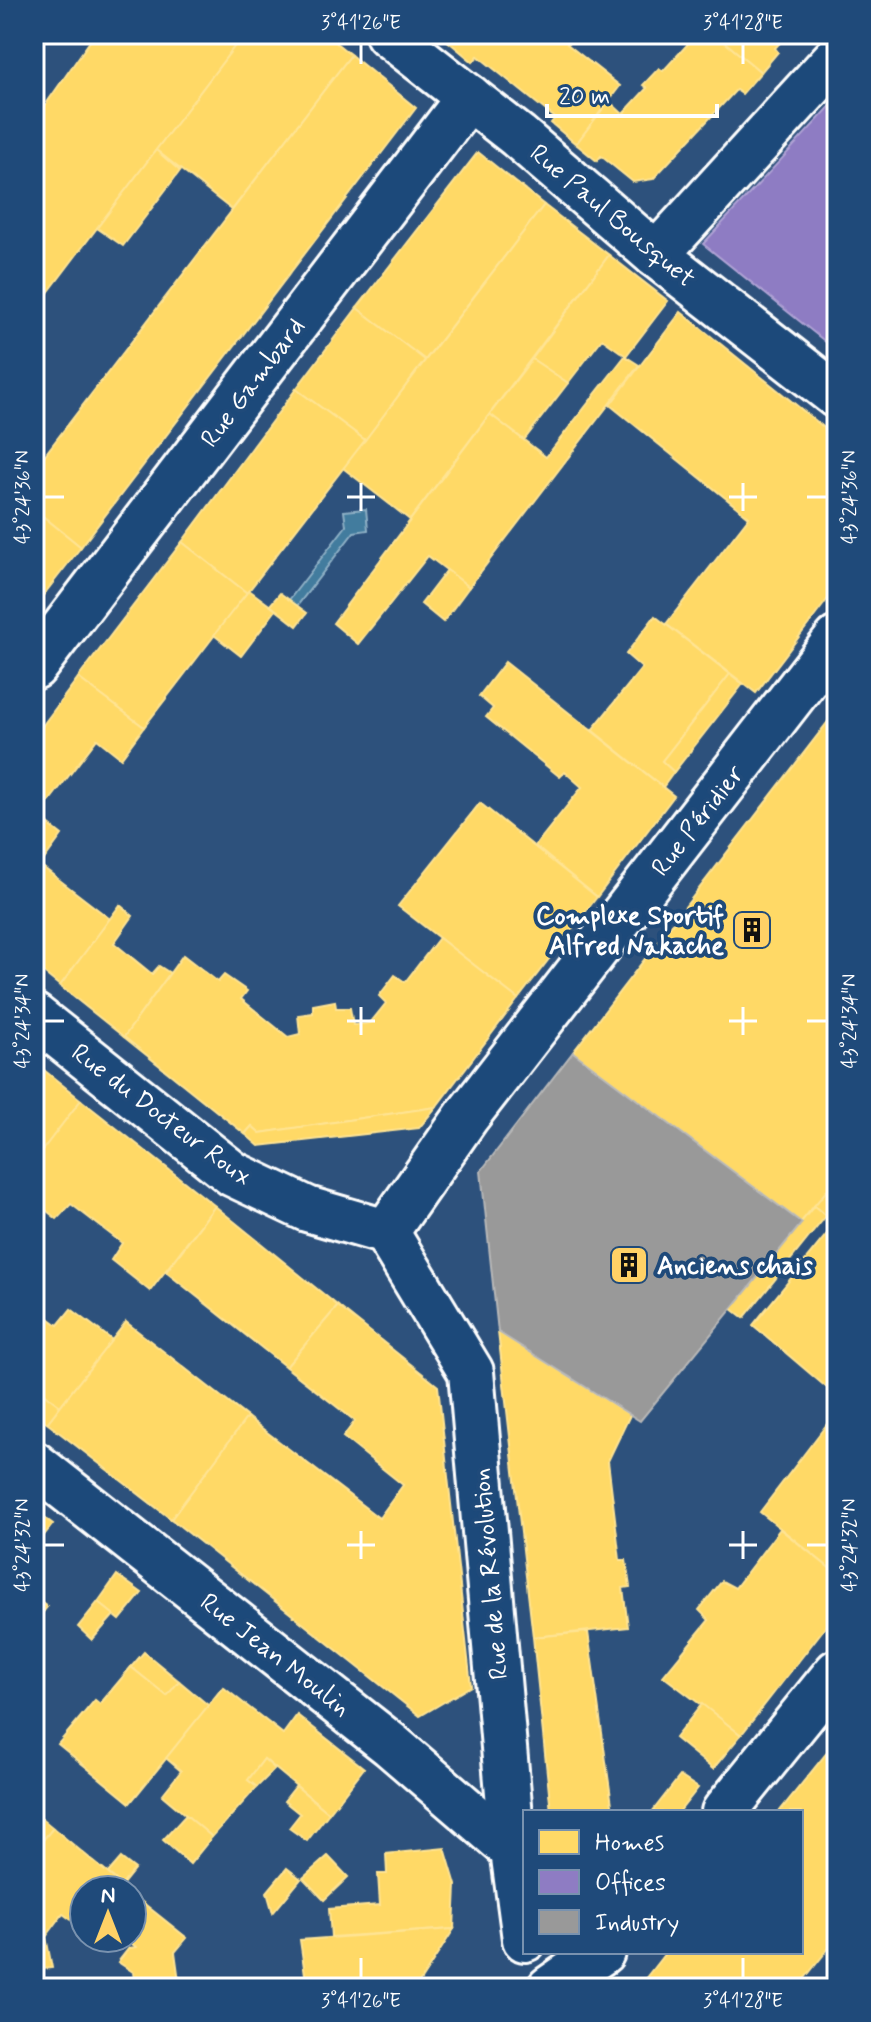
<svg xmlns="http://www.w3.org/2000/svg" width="871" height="2022" font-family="Mynerve,sans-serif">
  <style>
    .water { fill: #437b9e; stroke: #8eb0c5; stroke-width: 2 }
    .homes { fill: #ffd966; stroke: #ffe494; stroke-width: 2 }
    .offices { fill: #8e7cc3; stroke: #b0a3d5; stroke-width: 2 }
    .industry { fill: #999; stroke: #b8b8b8; stroke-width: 2 }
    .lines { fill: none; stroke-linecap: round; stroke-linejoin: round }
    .minor-casing { stroke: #fff; stroke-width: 50 }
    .minor { stroke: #1f4a7a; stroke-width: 44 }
    .ticks { fill: none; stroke: #fff; stroke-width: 3 }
    .labels { text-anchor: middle; stroke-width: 8; stroke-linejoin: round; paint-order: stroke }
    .street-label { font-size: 26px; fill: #fff; stroke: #1f4a7a }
    .poi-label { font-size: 26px; font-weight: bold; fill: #fff; stroke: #1f4a7a; text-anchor: end }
    .neatline { fill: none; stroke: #fff; stroke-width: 3 }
    .ticks-label { font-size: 20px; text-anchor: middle; fill: #fff }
  </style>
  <rect width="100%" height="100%" fill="#2d517c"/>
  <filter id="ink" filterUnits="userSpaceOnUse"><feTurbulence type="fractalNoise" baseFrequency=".0125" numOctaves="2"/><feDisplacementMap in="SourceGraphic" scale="16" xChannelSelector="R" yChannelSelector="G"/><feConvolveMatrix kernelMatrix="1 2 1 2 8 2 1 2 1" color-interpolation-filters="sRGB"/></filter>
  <g filter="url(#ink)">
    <polygon class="water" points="366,509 368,530 354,532 297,606 289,600 346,526 344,511"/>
    <g class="homes">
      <polygon points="95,34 244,34 34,311 34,121"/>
      <polygon points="244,34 325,34 351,55 232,210 156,150"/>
      <polygon points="438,34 455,34 449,42"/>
      <polygon points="455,34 563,34 571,40 567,44 620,86 576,144 551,123 555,118 478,56 473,62 449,42"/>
      <polygon points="697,34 715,34 761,72 742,94 736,90 653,179 633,182 601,156 597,161 576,144 609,101 623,114 647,88 643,85 659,68 663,71"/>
      <polygon points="715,34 788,34 775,48 778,52 761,72"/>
      <polygon points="351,55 416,108 81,547 34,509 34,469"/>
      <polygon points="156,150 180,171 123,246 97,228"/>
      <polygon points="478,152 544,205 425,360 357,308"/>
      <polygon points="544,205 609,255 410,520 343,468"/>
      <polygon points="609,255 668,301 626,356 602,339 568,383 532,359"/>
      <polygon points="357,308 425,360 365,440 296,389"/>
      <polygon points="681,312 837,438 837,587 756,693 666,624 749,517 610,405"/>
      <polygon points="625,356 639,365 469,587 428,556 358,644 333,623 490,414 546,457"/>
      <polygon points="532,359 568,383 524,440 490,414"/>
      <polygon points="296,389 365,440 247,593 182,542"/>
      <polygon points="34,509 81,547 34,607"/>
      <polygon points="182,542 247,593 144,727 78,678"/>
      <polygon points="447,570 469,587 443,622 421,604"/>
      <polygon points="249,590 276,610 241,656 214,635"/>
      <polygon points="280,593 307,613 297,626 270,605"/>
      <polygon points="655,616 730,674 662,761 674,772 663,787 592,730 642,668 626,654"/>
      <polygon points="505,662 674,796 597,897 535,846 582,787 565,772 560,777 486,717 493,708 479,696"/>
      <polygon points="730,674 743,684 674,772 662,761"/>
      <polygon points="78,678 144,727 121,758 97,739 38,816 62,835 40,865 34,860 34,737"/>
      <polygon points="837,710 837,1178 802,1223 573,1052"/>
      <polygon points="480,803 597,897 518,999 398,906"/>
      <polygon points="40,865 110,919 60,986 34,965 34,872"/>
      <polygon points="120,905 133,916 114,943 152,974 159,966 170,973 124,1037 60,986"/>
      <polygon points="439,938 518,999 436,1107 260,1133 252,1126 245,1134 124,1037 183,955 218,982 224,975 247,991 241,999 288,1037 300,1034 298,1015 313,1013 313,1005 335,1001 336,1008 350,1008 353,1025 370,1023 386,1003 379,996 395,975 405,982"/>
      <polygon points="34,1062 81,1100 34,1161"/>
      <polygon points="81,1100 215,1206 150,1291 111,1260 122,1243 71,1204 57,1219 34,1201 34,1161"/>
      <polygon points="436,1107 419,1128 259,1146 245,1134 252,1126 260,1133"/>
      <polygon points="837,1178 837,1226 814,1206"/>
      <polygon points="215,1206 338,1306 286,1367 166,1272"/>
      <polygon points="814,1206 826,1216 744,1318 731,1308"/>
      <polygon points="835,1224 837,1373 826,1387 753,1325"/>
      <polygon points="338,1306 438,1386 471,1686 420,1716 171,1519 247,1417 379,1518 403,1485 343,1437 355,1421 286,1367"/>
      <polygon points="34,1307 58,1325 71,1309 112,1340 60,1406 34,1386"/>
      <polygon points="126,1322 247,1417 171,1519 47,1423"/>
      <polygon points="498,1332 630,1415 608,1461 620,1560 626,1560 630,1587 623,1588 628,1627 533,1637"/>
      <polygon points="34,1386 60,1406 47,1423 34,1413"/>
      <polygon points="837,1411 837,1574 760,1512"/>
      <polygon points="34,1510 53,1524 34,1548"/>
      <polygon points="780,1529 837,1574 837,1612 741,1735 663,1676 709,1620 699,1610 722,1581 735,1588"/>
      <polygon points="117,1575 142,1593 120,1620 98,1602"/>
      <polygon points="34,1597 47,1607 34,1624"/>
      <polygon points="98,1602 114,1615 92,1640 78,1627"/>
      <polygon points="588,1632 613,1812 551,1812 533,1637"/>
      <polygon points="144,1652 179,1681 167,1696 131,1667"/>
      <polygon points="131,1667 167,1696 179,1681 209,1706 130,1803 58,1744 95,1700 100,1704"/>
      <polygon points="223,1687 283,1734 297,1715 364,1768 329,1813 264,1759 248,1780 257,1787 212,1837 162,1795 181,1771 166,1758"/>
      <polygon points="702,1704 741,1735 713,1769 675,1738"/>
      <polygon points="837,1740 837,1938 797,1988 638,1988 666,1952 801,1952 801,1812 779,1812"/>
      <polygon points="264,1759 275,1769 257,1787 248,1780"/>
      <polygon points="680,1776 698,1788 679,1812 652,1812"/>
      <polygon points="296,1786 329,1813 307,1841 289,1828 300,1814 284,1801"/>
      <polygon points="34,1812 53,1828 34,1851"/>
      <polygon points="186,1815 212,1837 190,1864 163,1840"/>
      <polygon points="53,1828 128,1890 84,1890 84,1929 63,1914 46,1937 52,1968 35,1970 34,1851"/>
      <polygon points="445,1848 456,1885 454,1929 331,1937 329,1909 380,1905 378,1874 387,1874 386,1854"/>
      <polygon points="328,1856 348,1877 324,1900 303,1878"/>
      <polygon points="121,1858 135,1869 122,1885 108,1873"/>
      <polygon points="287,1868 301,1879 273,1913 267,1892"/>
      <polygon points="132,1894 187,1938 175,1952 180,1988 135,1988 133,1972 118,1962 129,1948 136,1947 125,1938 132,1938"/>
      <polygon points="454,1929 416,1988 307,1988 300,1940"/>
    </g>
    <polygon class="offices" points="837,99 837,351 703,244"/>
    <polygon class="industry" points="573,1052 802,1223 640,1421 498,1332 481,1171"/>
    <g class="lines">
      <g class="minor-casing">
        <g id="minor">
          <polyline points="388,34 518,136 656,255 837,396"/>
          <polyline points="656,255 837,57"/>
          <polyline points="34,667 469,97"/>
          <polyline points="34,1016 233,1174 307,1209 386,1232"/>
          <polyline points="386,1232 467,1116 837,639"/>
          <polyline points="386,1232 471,1372 513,1850 525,1939"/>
          <polyline points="34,1464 391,1745 513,1850"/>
          <polyline points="724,1812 837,1672"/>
          <polyline points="550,1988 602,1952"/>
        </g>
      </g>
      <use href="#minor" class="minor"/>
    </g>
  </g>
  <path class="ticks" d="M 361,44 L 361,64M 743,44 L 743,64M 361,483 L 361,511M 743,483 L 743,511M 44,497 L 64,497M 347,497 L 375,497M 729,497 L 757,497M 807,497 L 827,497M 361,1007 L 361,1035M 743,1007 L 743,1035M 44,1021 L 64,1021M 347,1021 L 375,1021M 729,1021 L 757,1021M 807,1021 L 827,1021M 361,1531 L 361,1559M 743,1531 L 743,1559M 44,1545 L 64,1545M 347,1545 L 375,1545M 729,1545 L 757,1545M 807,1545 L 827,1545M 361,1958 L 361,1978M 743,1958 L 743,1978"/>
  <defs>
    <g id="building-square" transform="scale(2)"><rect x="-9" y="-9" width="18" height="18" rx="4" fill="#ffd166" stroke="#1f4a7a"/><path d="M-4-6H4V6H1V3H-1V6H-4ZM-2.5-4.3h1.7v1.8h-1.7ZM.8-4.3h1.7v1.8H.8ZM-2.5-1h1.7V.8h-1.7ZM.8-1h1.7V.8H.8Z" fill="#111"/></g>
  </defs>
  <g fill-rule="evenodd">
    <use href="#building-square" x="752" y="930"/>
    <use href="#building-square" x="629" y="1265"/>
  </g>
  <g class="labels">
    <g class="street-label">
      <text transform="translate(613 215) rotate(40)" y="9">Rue Paul Bousquet</text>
      <text transform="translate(252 382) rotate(-53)" y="9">Rue Gambard</text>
      <text transform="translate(697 820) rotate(-52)" y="9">Rue Péridier</text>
      <text transform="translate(162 1114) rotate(37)" y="9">Rue du Docteur Roux</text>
      <text transform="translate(489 1574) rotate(-95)" y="9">Rue de la Révolution</text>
      <text transform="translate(276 1654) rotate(38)" y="9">Rue Jean Moulin</text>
    </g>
    <g class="poi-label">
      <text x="724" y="924">Complexe Sportif<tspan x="724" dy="30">Alfred Nakache</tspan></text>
      <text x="657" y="1274" text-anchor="start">Anciens chais</text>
    </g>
  </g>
  <rect width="871" height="2022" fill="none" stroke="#1f4a7a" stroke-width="88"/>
  <rect x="523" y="1810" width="280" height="144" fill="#1f4a7a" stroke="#7992af" stroke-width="2"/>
  <rect x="539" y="1830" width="40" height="24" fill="#ffd966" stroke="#7992af" stroke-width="2"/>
  <text x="595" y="1850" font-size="24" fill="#ffffff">Homes</text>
  <rect x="539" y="1870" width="40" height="24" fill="#8e7cc3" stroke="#7992af" stroke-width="2"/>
  <text x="595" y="1890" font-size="24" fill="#ffffff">Offices</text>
  <rect x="539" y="1910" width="40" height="24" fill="#999999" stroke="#7992af" stroke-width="2"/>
  <text x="595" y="1930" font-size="24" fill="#ffffff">Industry</text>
  <g transform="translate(108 1914)"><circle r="38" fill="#1f4a7a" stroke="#7992af" stroke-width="2"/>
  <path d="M0-6L14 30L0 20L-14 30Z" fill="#ffd166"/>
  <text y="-12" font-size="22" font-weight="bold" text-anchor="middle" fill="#ffffff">N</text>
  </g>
  <path d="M547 104v12h170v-12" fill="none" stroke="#ffffff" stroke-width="4"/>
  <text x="559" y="104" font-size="24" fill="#ffffff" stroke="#1f4a7a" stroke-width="6" paint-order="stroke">20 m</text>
  <rect x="44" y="44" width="783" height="1934" class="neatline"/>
  <g class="ticks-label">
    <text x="361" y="29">3°41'26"E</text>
    <text x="743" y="29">3°41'28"E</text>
    <text transform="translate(22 497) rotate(-90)" y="7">43°24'36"N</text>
    <text transform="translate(849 497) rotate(-90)" y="7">43°24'36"N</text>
    <text transform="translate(22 1021) rotate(-90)" y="7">43°24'34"N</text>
    <text transform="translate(849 1021) rotate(-90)" y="7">43°24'34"N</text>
    <text transform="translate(22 1545) rotate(-90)" y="7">43°24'32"N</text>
    <text transform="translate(849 1545) rotate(-90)" y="7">43°24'32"N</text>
    <text x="361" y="2007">3°41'26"E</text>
    <text x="743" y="2007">3°41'28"E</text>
  </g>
</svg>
